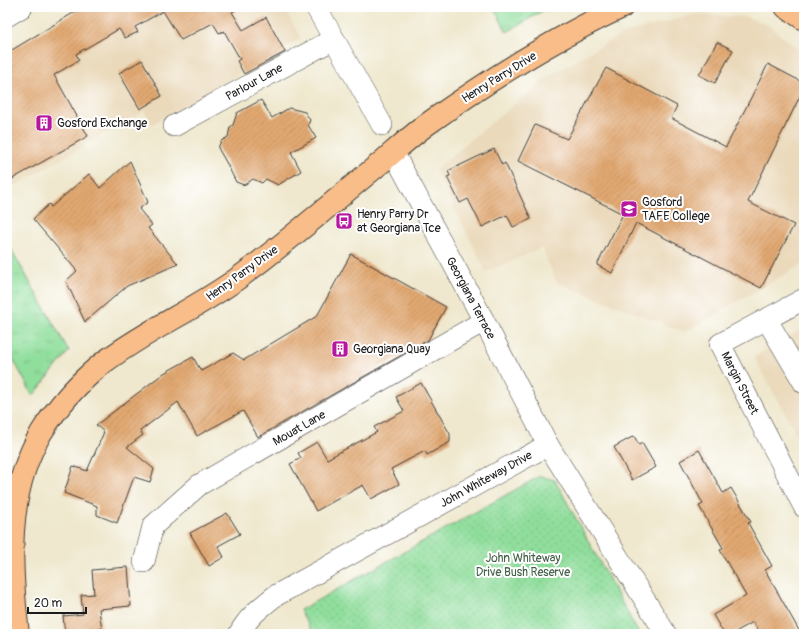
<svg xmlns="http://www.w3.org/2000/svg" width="811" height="641" font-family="Pangolin,sans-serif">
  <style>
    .built { fill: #ead9ba }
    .grass { fill: url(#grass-tufts); stroke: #567d5c }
    .park { fill: url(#park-dots); stroke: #567d5c }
    .building { fill: url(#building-hatch) }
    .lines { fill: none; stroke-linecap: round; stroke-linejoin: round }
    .minor-casing { stroke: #3c3b37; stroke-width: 22 }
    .major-casing { stroke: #3c3b37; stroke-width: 24 }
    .minor { stroke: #fff; stroke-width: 21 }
    .major { stroke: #f8bd89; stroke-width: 22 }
    .labels { text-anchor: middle; stroke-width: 4; stroke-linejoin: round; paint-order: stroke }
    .street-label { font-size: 12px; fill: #1c1c1c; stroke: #fff }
    .poi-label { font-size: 12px; fill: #1c1c1c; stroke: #fff; text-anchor: start }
    .park-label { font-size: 12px; fill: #456049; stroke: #fff }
  </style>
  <defs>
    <pattern id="grass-tufts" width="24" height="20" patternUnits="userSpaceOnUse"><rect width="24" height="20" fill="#90de9c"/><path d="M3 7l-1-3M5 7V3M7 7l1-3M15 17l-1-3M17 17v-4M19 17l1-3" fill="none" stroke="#7cbe86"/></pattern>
    <pattern id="park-dots" width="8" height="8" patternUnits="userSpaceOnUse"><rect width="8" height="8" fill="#90de9c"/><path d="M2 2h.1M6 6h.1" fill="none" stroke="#7cbe86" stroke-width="1.8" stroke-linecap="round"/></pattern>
    <pattern id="building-hatch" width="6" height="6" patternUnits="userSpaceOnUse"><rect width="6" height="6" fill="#e1a771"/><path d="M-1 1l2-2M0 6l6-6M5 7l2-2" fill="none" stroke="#c08f61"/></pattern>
  </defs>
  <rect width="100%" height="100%" fill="#fff"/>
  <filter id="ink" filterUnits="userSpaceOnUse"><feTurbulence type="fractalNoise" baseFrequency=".025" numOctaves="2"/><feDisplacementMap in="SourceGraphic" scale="8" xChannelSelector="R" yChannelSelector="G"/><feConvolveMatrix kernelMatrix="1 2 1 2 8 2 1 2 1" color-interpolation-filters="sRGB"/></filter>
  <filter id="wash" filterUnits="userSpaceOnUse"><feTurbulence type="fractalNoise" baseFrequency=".012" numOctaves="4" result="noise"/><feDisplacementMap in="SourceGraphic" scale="16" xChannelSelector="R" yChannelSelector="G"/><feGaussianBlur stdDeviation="0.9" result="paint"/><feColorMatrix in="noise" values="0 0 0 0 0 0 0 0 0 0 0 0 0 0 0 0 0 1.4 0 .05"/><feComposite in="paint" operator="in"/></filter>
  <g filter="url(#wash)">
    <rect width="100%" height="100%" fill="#efe8ce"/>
    <g class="built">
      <polygon points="81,7 283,7 301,38 152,124 144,111 7,190 7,49"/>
      <polygon points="696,14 747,17 768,25 804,54 804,263 685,332 557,283 542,248 486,272 435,169 549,76 622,34"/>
      <polygon points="804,328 804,448 754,357"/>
    </g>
    <g class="grass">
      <polygon points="493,7 549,7 507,32"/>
      <polygon points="7,242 69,351 33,396 7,348"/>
    </g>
    <polygon class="park" points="540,476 555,480 639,634 313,634 300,610"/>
    <g id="blocks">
      <g class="building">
        <polygon points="83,7 242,7 232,12 243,30 266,17 285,52 244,74 237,61 240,59 224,31 219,33 213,23 181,40 163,11 135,27 138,32 125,38 119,29 76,54 79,60 54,75 88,136 7,182 7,53"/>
        <polygon points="717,42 733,50 715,83 699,75"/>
        <polygon points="142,60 162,96 140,109 119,73"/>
        <polygon points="768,64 804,83 804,88 748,202 794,225 761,288 636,223 612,273 597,265 623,214 518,161 535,125 567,139 606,68 677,106 671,118 726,147"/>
        <polygon points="261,100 272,118 289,108 305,112 310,120 308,125 316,138 291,152 301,171 278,185 266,179 262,183 253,179 244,185 236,182 226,162 218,148 221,141 228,137 230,127 233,125 237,113"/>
        <polygon points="494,149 502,165 505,163 531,219 513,227 507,215 482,227 468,199 460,203 447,177 450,176 448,171"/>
        <polygon points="130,161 148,202 139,209 152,225 148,228 178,264 127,286 85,322 66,281 77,271 33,219 49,204 51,207 89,174 100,188"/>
        <polygon points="351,254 446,307 428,340 258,437 243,411 197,436 178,402 140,431 143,435 127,447 154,469 150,482 134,477 117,523 97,515 97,506 64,493 73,466 87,471 104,432 96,425 164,373 193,357 201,371 233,353 244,360 317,316"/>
        <polygon points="421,383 450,434 450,442 427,455 425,451 391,469 399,484 371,499 363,485 316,511 290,464 301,458 298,453 317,442 327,459 377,432 374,427 404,411 396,397"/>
        <polygon points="634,436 639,445 642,443 656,467 632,480 614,447"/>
        <polygon points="699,450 723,493 731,488 751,522 748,523 772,566 765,570 801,634 760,634 753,622 732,634 724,634 713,615 746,596 720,550 723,548 699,506 703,504 680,461"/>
        <polygon points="227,513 240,534 218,546 224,557 209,566 190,533"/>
        <polygon points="128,567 131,606 99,609 102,630 95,630 96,634 65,634 63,616 83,614 81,595 94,594 92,570"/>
      </g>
    </g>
  </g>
  <g filter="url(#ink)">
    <use href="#blocks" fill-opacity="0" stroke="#3c3b37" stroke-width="1"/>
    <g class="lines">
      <g class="minor-casing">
        <g id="minor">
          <polyline points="316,7 382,125"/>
          <polyline points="7,16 22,7"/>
          <polyline points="174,126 334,39"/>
          <polyline points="393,152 484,321 548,445"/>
          <polyline points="804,299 720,344 804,507"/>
          <polyline points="767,320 804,383"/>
          <polyline points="144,562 153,526 199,485 484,321"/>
          <path d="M 239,634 C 247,618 261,607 275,596 L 548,445 L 666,634"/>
        </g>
      </g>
      <g class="major-casing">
        <g id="major">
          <polyline points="786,7 804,19"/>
          <path d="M 18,634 C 10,567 5,494 41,433 C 57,407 79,382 103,363 C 145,331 194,310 237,279 C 288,242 335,200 383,161 C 397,149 411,136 426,125 C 486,82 555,38 622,7"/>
        </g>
      </g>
      <use href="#minor" class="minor"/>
      <use href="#major" class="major"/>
    </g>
  </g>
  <defs>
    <g id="building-square" transform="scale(0.9)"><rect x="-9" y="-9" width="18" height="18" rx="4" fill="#b5179e" stroke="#fff"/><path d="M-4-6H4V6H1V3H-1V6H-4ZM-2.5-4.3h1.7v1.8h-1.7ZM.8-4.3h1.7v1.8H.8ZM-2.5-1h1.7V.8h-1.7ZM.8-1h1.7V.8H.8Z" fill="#fff"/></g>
    <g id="university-square" transform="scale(0.9)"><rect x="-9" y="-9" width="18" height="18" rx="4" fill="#b5179e" stroke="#fff"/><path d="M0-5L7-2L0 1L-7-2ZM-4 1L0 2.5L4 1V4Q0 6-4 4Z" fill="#fff"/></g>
    <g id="bus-square" transform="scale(0.9)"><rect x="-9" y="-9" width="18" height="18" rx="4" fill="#b5179e" stroke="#fff"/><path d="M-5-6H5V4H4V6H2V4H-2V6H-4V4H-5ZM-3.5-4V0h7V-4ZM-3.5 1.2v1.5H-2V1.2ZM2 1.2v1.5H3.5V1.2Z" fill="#fff"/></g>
  </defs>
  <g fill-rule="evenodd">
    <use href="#building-square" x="44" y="123"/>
    <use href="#university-square" x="629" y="209"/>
    <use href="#bus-square" x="344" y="221"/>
    <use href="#building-square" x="340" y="349"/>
  </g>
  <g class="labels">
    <g class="street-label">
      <text transform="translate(499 77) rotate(-32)" y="4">Henry Parry Drive</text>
      <text transform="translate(254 82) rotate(-29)" y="4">Parlour Lane</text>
      <text transform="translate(242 273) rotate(-36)" y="4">Henry Parry Drive</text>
      <text transform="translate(471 298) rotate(62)" y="4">Georgiana Terrace</text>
      <text transform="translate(740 383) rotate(63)" y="4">Margin Street</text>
      <text transform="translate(299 428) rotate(-30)" y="4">Mouat Lane</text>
      <text transform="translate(486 479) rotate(-29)" y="4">John Whiteway Drive</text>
    </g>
    <g class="poi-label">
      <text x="57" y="127">Gosford Exchange</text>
      <text x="642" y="206">Gosford<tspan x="642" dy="14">TAFE College</tspan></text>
      <text x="357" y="218">Henry Parry Dr<tspan x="357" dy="14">at Georgiana Tce</tspan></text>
      <text x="353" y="353">Georgiana Quay</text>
    </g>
    <g class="park-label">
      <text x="523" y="562">John Whiteway<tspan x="523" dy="14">Drive Bush Reserve</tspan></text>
    </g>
  </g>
  <rect width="811" height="641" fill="none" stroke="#fff" stroke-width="24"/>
  <path d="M28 607v6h58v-6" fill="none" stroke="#1c1c1c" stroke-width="2"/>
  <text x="34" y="607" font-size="12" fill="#1c1c1c" stroke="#ffffff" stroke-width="3" paint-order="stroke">20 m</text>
</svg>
